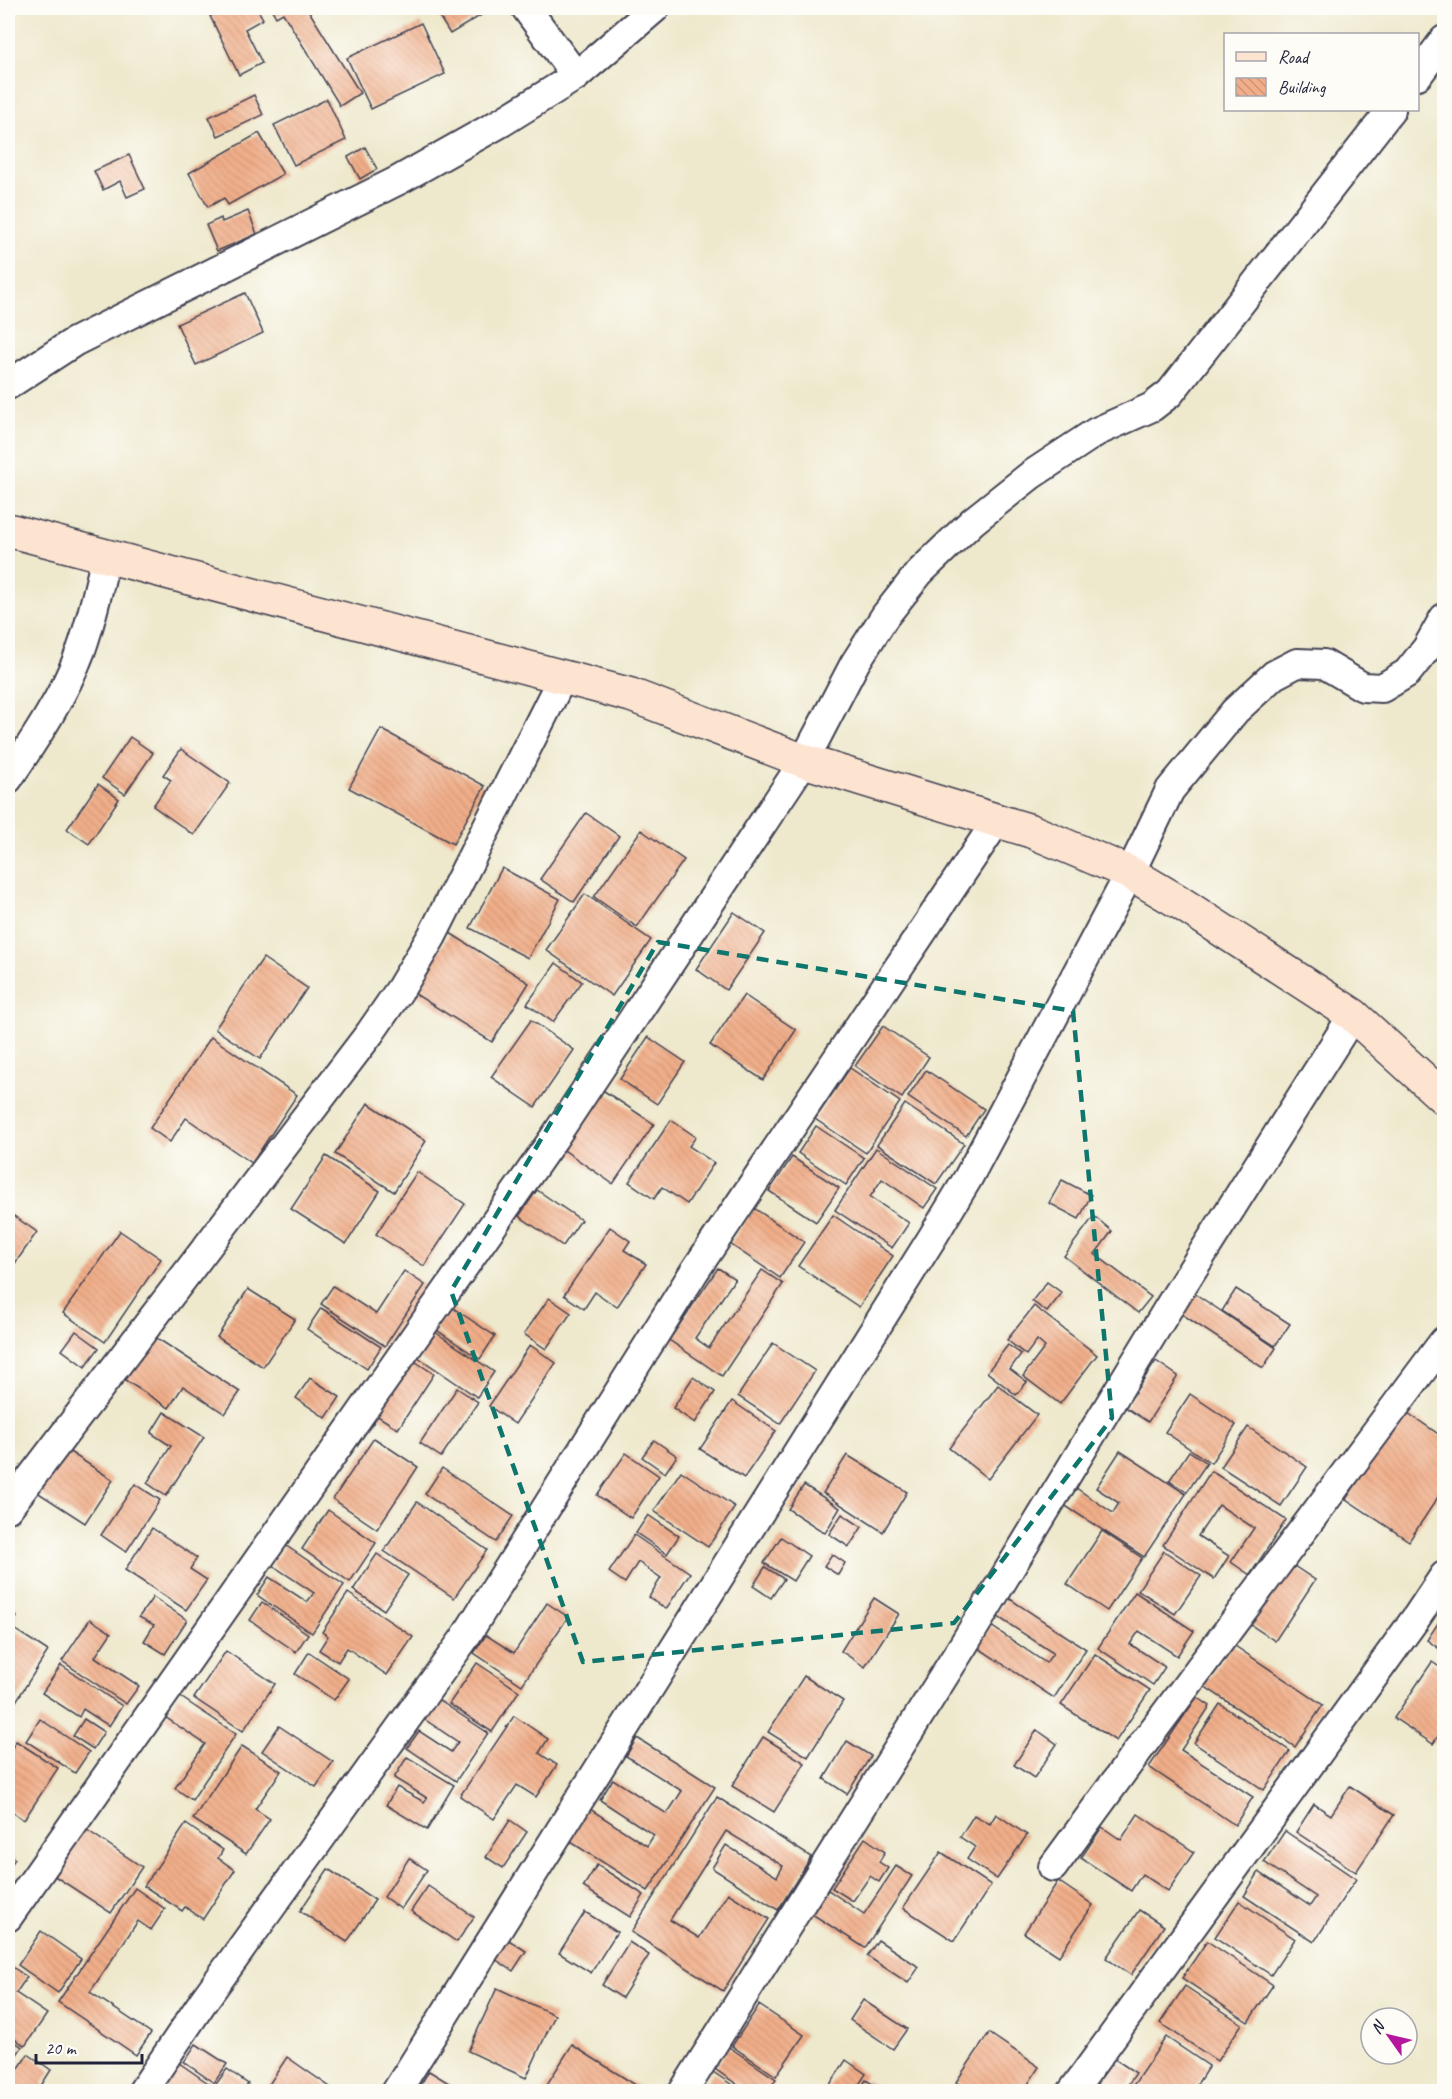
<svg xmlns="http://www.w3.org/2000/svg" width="1452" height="2099" font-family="Caveat,sans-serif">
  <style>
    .building { fill: url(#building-back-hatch) }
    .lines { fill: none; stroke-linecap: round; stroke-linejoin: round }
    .street-casing { stroke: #414051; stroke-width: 32 }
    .secondary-casing { stroke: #414051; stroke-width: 36 }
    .street { stroke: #fff; stroke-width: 28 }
    .secondary { stroke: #fde4d1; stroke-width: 33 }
    .marked { fill: none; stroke: #0f766e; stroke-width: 4.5; stroke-dasharray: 12 8; stroke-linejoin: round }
  </style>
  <defs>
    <pattern id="building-back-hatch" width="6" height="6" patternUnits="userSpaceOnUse" patternTransform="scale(1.5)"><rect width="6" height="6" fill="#f1ae89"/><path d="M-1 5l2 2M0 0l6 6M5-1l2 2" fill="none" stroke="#ce9577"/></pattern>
  </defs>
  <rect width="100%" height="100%" fill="#fdfcf7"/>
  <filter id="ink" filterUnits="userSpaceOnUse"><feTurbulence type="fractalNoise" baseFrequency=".0167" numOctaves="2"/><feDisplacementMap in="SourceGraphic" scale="12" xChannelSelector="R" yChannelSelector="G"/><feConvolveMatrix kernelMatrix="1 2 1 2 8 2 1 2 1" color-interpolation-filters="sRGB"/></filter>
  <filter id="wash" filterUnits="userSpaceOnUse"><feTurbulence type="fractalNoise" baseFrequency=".008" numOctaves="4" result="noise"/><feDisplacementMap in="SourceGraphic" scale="24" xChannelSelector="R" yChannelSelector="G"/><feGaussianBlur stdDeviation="1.35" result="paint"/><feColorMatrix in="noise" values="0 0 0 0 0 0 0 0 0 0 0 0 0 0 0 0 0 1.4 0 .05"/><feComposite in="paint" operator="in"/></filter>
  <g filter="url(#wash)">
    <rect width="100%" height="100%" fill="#eee8cc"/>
    <g id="blocks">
      <g class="building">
        <polygon points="226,8 257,8 263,19 245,29 262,63 239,75 210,16"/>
        <polygon points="271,8 307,8 360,93 340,106 283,13 276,17"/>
        <polygon points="434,8 493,8 450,34"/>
        <polygon points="421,23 445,74 371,109 347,58"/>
        <polygon points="254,95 263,115 218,136 209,117"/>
        <polygon points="327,99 346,140 294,165 274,125"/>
        <polygon points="259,133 283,174 228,205 224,198 208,207 189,173"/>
        <polygon points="365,147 377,169 360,179 348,157"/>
        <polygon points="129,155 145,189 127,197 120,181 103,190 94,171"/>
        <polygon points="248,211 257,234 217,251 206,225 221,218 222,222"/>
        <polygon points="245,293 263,333 196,365 177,324"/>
        <polygon points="381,729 485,786 453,844 349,788"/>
        <polygon points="130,737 153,753 125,794 102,778"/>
        <polygon points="181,749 230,783 194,835 153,806 171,780 163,775"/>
        <polygon points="98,784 119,799 89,844 67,829"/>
        <polygon points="586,813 619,836 574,902 540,879"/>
        <polygon points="641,830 684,860 637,927 594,897"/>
        <polygon points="502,868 560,899 528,958 470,928"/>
        <polygon points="585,894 651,940 612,996 546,950"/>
        <polygon points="734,912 765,933 726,990 696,969"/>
        <polygon points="450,933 529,983 492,1042 412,992"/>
        <polygon points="263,958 307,988 260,1059 215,1029"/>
        <polygon points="556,963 582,982 553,1022 527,1004"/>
        <polygon points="744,995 796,1030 763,1080 710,1045"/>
        <polygon points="531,1020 574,1050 535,1107 491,1077"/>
        <polygon points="883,1026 929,1057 902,1098 855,1066"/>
        <polygon points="211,1037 297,1095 252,1163 186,1118 170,1142 150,1128"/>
        <polygon points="648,1037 685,1062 657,1104 620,1079"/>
        <polygon points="850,1068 900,1102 866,1153 815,1119"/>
        <polygon points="926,1070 984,1109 966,1136 908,1097"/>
        <polygon points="601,1089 654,1124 613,1184 561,1148"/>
        <polygon points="368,1103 426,1141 394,1192 335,1154"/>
        <polygon points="905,1104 964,1144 936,1184 877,1145"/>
        <polygon points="671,1120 696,1137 689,1146 714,1163 687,1204 662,1187 654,1199 629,1182"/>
        <polygon points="816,1126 864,1158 846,1185 798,1153"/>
        <polygon points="876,1148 937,1189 924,1208 882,1179 870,1197 909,1223 892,1248 835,1210"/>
        <polygon points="326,1156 380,1191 346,1244 291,1209"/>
        <polygon points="792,1157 839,1188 816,1222 769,1191"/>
        <polygon points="417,1172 465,1204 424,1266 376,1234"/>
        <polygon points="1062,1180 1091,1195 1079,1219 1049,1203"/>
        <polygon points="537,1190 581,1220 563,1246 519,1216"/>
        <polygon points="754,1208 804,1242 780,1278 730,1244"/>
        <polygon points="8,1212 37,1232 9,1272 8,1271"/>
        <polygon points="833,1215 893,1256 859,1307 798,1266"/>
        <polygon points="1094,1216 1112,1231 1095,1254 1151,1297 1138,1313 1064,1256"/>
        <polygon points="610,1227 630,1241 624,1250 646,1264 617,1307 595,1292 584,1309 564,1295"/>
        <polygon points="120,1231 161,1259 105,1342 63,1313"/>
        <polygon points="718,1268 735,1279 695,1338 709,1348 762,1270 783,1284 722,1376 669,1340"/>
        <polygon points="404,1271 425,1285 385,1346 321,1304 333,1286 376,1314"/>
        <polygon points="1047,1282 1062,1293 1047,1312 1032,1301"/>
        <polygon points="248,1289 295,1319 263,1367 217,1337"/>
        <polygon points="1236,1289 1290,1324 1275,1346 1222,1311"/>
        <polygon points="1194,1293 1276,1348 1263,1368 1180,1313"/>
        <polygon points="549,1298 571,1313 546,1349 524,1334"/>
        <polygon points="450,1306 495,1336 480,1359 435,1329"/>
        <polygon points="1034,1306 1097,1355 1060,1404 1023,1376 1045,1347 1037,1340 1026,1355 1007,1340"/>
        <polygon points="321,1308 381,1347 367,1369 307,1329"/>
        <polygon points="76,1331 99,1348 85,1367 62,1350"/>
        <polygon points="435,1332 494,1372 477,1397 418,1357"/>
        <polygon points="152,1335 240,1392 225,1414 183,1386 169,1408 123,1379"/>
        <polygon points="773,1343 815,1371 780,1424 738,1396"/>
        <polygon points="530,1345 556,1363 515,1424 489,1406"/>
        <polygon points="1008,1345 1021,1354 1010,1369 1027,1382 1016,1395 987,1372"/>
        <polygon points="413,1360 434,1374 398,1429 376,1415"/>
        <polygon points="1156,1361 1178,1376 1148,1422 1125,1407"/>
        <polygon points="693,1377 715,1392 695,1423 673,1408"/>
        <polygon points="310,1378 340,1397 326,1418 296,1398"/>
        <polygon points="998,1385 1037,1415 988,1479 949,1448"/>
        <polygon points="457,1388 478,1402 441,1457 420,1443"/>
        <polygon points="1190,1394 1236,1425 1211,1463 1165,1432"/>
        <polygon points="732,1401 776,1431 744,1478 700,1449"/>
        <polygon points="1405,1411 1444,1438 1444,1488 1409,1541 1346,1499"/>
        <polygon points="164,1412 204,1437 166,1496 147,1483 171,1446 151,1433"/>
        <polygon points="1248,1427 1307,1467 1281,1506 1221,1467"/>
        <polygon points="374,1438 418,1467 377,1529 333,1499"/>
        <polygon points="654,1440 677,1456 665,1473 642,1457"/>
        <polygon points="62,1447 113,1480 85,1523 34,1490"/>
        <polygon points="1120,1451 1186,1494 1144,1557 1064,1505 1076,1488 1113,1513 1119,1503 1096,1488"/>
        <polygon points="1189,1451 1207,1463 1187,1492 1169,1481"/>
        <polygon points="626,1453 659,1476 631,1518 597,1495"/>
        <polygon points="847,1455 907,1492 883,1532 823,1493"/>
        <polygon points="442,1468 513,1516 496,1542 425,1494"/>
        <polygon points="681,1471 735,1507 708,1547 654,1511"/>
        <polygon points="1211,1471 1286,1520 1250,1575 1231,1562 1254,1528 1219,1505 1198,1536 1229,1556 1214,1579 1163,1545"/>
        <polygon points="135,1484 160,1500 126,1552 101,1535"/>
        <polygon points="804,1485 840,1508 825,1533 788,1509"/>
        <polygon points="417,1502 487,1550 454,1598 384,1551"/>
        <polygon points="328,1510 376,1543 350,1582 302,1549"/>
        <polygon points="842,1514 862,1527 849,1547 829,1534"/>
        <polygon points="648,1515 679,1536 667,1554 636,1533"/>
        <polygon points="152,1528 197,1558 190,1569 207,1580 186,1610 125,1570"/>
        <polygon points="1102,1531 1142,1558 1107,1611 1067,1584"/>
        <polygon points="634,1535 690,1573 666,1609 649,1597 661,1578 638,1562 625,1583 609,1572"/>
        <polygon points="781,1537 809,1556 793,1581 764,1563"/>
        <polygon points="285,1545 344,1585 312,1633 257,1595 269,1577 307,1602 314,1593 272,1565"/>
        <polygon points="1164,1551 1201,1576 1175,1614 1138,1590"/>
        <polygon points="377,1554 408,1575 384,1610 353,1590"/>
        <polygon points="832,1554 845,1563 838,1575 824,1566"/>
        <polygon points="1291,1564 1315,1580 1275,1641 1251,1625"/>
        <polygon points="765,1567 784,1579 771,1598 753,1586"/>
        <polygon points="1135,1592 1194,1631 1177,1656 1139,1631 1130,1644 1165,1667 1153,1685 1098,1648"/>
        <polygon points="348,1593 413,1637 387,1675 347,1648 338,1662 319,1650 328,1636 322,1632"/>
        <polygon points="153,1597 187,1620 165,1654 144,1641 154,1625 139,1617"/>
        <polygon points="1007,1597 1086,1649 1054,1698 977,1647 991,1626 1046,1663 1053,1653 995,1615"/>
        <polygon points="874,1598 899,1614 865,1667 841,1651"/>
        <polygon points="262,1602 308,1634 296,1652 250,1620"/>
        <polygon points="547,1603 568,1617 522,1685 474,1653 486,1635 514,1653"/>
        <polygon points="8,1610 17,1617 11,1627 48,1651 8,1714"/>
        <polygon points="1444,1614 1444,1652 1427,1640"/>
        <polygon points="90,1619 111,1633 95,1657 139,1686 126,1704 62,1661"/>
        <polygon points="1232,1644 1323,1705 1295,1747 1204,1686"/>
        <polygon points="226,1651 275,1684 243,1731 194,1698"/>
        <polygon points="309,1652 349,1679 334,1700 295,1674"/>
        <polygon points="1095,1654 1150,1690 1116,1741 1061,1705"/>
        <polygon points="1432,1662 1444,1670 1444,1679 1436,1691 1444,1696 1444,1727 1433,1744 1394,1718"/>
        <polygon points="477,1663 519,1691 492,1732 449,1704"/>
        <polygon points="61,1665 122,1706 109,1726 83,1709 79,1717 42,1693"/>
        <polygon points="804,1676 843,1701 808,1757 768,1732"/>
        <polygon points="179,1696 236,1734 192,1800 175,1788 205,1744 165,1717"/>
        <polygon points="1197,1697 1210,1706 1181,1750 1253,1797 1235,1825 1149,1767"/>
        <polygon points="437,1699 488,1733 456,1781 407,1748 419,1731 451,1752 458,1742 424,1719"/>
        <polygon points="1220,1704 1290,1751 1264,1790 1194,1743"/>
        <polygon points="514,1716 548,1739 539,1753 557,1765 536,1797 517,1785 494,1819 460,1796"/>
        <polygon points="40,1719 89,1752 75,1773 26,1741"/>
        <polygon points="84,1719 104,1732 93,1749 73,1736"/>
        <polygon points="279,1726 333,1762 316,1787 262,1751"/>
        <polygon points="1037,1730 1057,1744 1034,1778 1014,1765"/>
        <polygon points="763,1737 805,1763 774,1812 732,1786"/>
        <polygon points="637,1738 715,1787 648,1891 566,1839 587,1807 647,1846 654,1835 600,1800 613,1779 667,1814 682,1791 626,1756"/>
        <polygon points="16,1741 58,1768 24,1820 8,1809 8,1755"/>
        <polygon points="847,1741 871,1756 847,1794 824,1779"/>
        <polygon points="242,1746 281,1771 255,1809 270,1819 246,1854 193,1819"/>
        <polygon points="407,1757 454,1785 427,1830 386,1805 397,1787 424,1802 427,1798 394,1778"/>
        <polygon points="1350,1786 1394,1815 1356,1872 1296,1832 1314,1804 1331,1815"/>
        <polygon points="717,1797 811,1857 778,1910 712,1868 726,1845 777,1877 783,1866 726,1831 670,1920 699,1938 728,1893 769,1919 723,1991 631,1932"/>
        <polygon points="996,1814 1027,1835 997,1879 967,1859 975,1847 960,1837 974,1815 990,1824"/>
        <polygon points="1138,1814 1194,1852 1168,1891 1142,1874 1131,1891 1081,1858 1102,1827 1121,1840"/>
        <polygon points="510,1820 527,1832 503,1868 486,1857"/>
        <polygon points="186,1824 223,1850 218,1858 235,1870 203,1919 185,1907 182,1911 144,1886"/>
        <polygon points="84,1828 142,1867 111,1913 53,1875"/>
        <polygon points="1285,1831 1356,1879 1314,1942 1244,1896 1259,1872 1310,1906 1316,1897 1264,1862"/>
        <polygon points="865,1838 885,1852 879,1862 888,1868 879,1882 870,1876 853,1901 832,1888"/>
        <polygon points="941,1852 991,1885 954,1941 903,1908"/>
        <polygon points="8,1854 15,1859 8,1869"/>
        <polygon points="409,1858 427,1870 401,1909 384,1897"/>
        <polygon points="597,1865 644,1895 630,1917 583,1887"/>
        <polygon points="896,1866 912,1876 865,1948 812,1914 828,1890 864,1914"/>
        <polygon points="328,1869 375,1900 347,1942 300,1911"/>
        <polygon points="1058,1881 1093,1905 1059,1956 1024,1933"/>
        <polygon points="428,1886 474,1917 457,1942 411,1911"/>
        <polygon points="135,1888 165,1909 151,1930 138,1921 90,1992 151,2033 136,2055 58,2002"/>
        <polygon points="1239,1901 1295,1939 1271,1975 1215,1937"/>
        <polygon points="1139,1910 1164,1926 1131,1975 1106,1958"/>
        <polygon points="585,1912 617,1932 591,1973 559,1953"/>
        <polygon points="41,1931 81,1959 58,1993 18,1965"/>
        <polygon points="504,1937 526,1951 513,1971 492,1957"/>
        <polygon points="878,1940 919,1967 908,1983 867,1956"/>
        <polygon points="1207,1941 1273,1985 1248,2022 1182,1978"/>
        <polygon points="629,1942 649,1955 622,1998 602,1985"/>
        <polygon points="8,1964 27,1977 16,1993 47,2014 25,2046 8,2034"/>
        <polygon points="1185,1986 1242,2024 1217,2061 1160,2023"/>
        <polygon points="497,1988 555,2015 526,2078 468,2051"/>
        <polygon points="863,2000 907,2029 893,2049 850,2020"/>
        <polygon points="759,2005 804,2035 776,2076 732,2046"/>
        <polygon points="989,2033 1039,2067 1023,2092 971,2092 956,2082"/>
        <polygon points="8,2037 22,2047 8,2068"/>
        <polygon points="1166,2037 1209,2066 1192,2092 1131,2092 1130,2090"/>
        <polygon points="196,2044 227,2064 214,2083 184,2062"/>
        <polygon points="572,2045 642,2089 640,2092 542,2092"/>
        <polygon points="729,2047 776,2079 768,2092 748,2092 715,2069"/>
        <polygon points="28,2054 51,2070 42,2084 54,2092 8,2092 8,2085"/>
        <polygon points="1110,2056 1136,2073 1123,2092 1108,2092 1093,2082"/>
        <polygon points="287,2057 330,2087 327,2092 264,2092"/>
        <polygon points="846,2060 866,2074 854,2092 825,2092"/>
        <polygon points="179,2063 214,2087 227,2069 248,2084 243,2092 165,2092 161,2089"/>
        <polygon points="429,2071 447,2082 462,2092 416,2092"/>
        <polygon points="713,2072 738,2089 742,2092 700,2092"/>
        <polygon points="866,2080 882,2090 881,2092 858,2092"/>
      </g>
    </g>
  </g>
  <g filter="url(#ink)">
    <use href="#blocks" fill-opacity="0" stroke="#414051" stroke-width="1.5"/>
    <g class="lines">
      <g class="street-casing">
        <g id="street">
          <polyline points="526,8 576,76"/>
          <polyline points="1418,75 1444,40"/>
          <polyline points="8,385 74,342 399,180 502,122 576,76 655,8"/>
          <path d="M 8,779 C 35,739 64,696 81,650 C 92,619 99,587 106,556"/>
          <polyline points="8,1508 370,1033 401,988 432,936 562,678"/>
          <polyline points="1053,1867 1137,1752 1444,1341"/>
          <polyline points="8,1917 554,1138 804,761 855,663 885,616 919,573 973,521 1031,475 1096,432 1152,407 1170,393 1391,110"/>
          <polyline points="142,2092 202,2003 464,1639 694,1272 996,822"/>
          <polyline points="396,2092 932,1238 968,1178 1130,873 1170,790 1235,711 1274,675 1297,663 1324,664 1363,687 1382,688 1407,673 1427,648 1444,618"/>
          <polyline points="683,2092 964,1644 1175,1297 1353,1015"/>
          <polyline points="1072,2092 1416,1618 1444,1576"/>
        </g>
      </g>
      <g class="secondary-casing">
        <polyline id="secondary" points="8,530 631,695 804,761 1031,831 1130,873 1179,902 1353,1015 1444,1098"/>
      </g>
      <use href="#street" class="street"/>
      <use href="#secondary" class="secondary"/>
    </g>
  </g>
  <path class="marked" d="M 658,942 L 1073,1011 L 1112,1418 L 954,1623 L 583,1662 L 451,1291 Z"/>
  <rect width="1452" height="2099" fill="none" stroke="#fdfcf7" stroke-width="30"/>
  <rect x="1224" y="33" width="195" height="78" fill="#fdfcf7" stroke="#a5a5ac" stroke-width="1.5"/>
  <rect x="1236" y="52" width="30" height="9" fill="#fde4d1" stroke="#a5a5ac" stroke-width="1.5"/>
  <text x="1278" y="63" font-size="18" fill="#22223b">Road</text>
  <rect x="1236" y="78" width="30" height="18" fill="url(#building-back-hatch)" stroke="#a5a5ac" stroke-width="1.5"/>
  <text x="1278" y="93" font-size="18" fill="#22223b">Building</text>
  <g transform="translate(1389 2036) rotate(304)"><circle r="28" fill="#fdfcf7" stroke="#a5a5ac" stroke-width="1.5"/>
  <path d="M0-4.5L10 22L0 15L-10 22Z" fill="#b5179e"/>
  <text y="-9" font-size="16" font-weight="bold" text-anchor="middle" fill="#22223b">N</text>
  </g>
  <path d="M36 2054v9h106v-9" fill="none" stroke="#22223b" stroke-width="3"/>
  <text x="45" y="2054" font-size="18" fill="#22223b" stroke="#fdfcf7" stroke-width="4.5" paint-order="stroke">20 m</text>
</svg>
